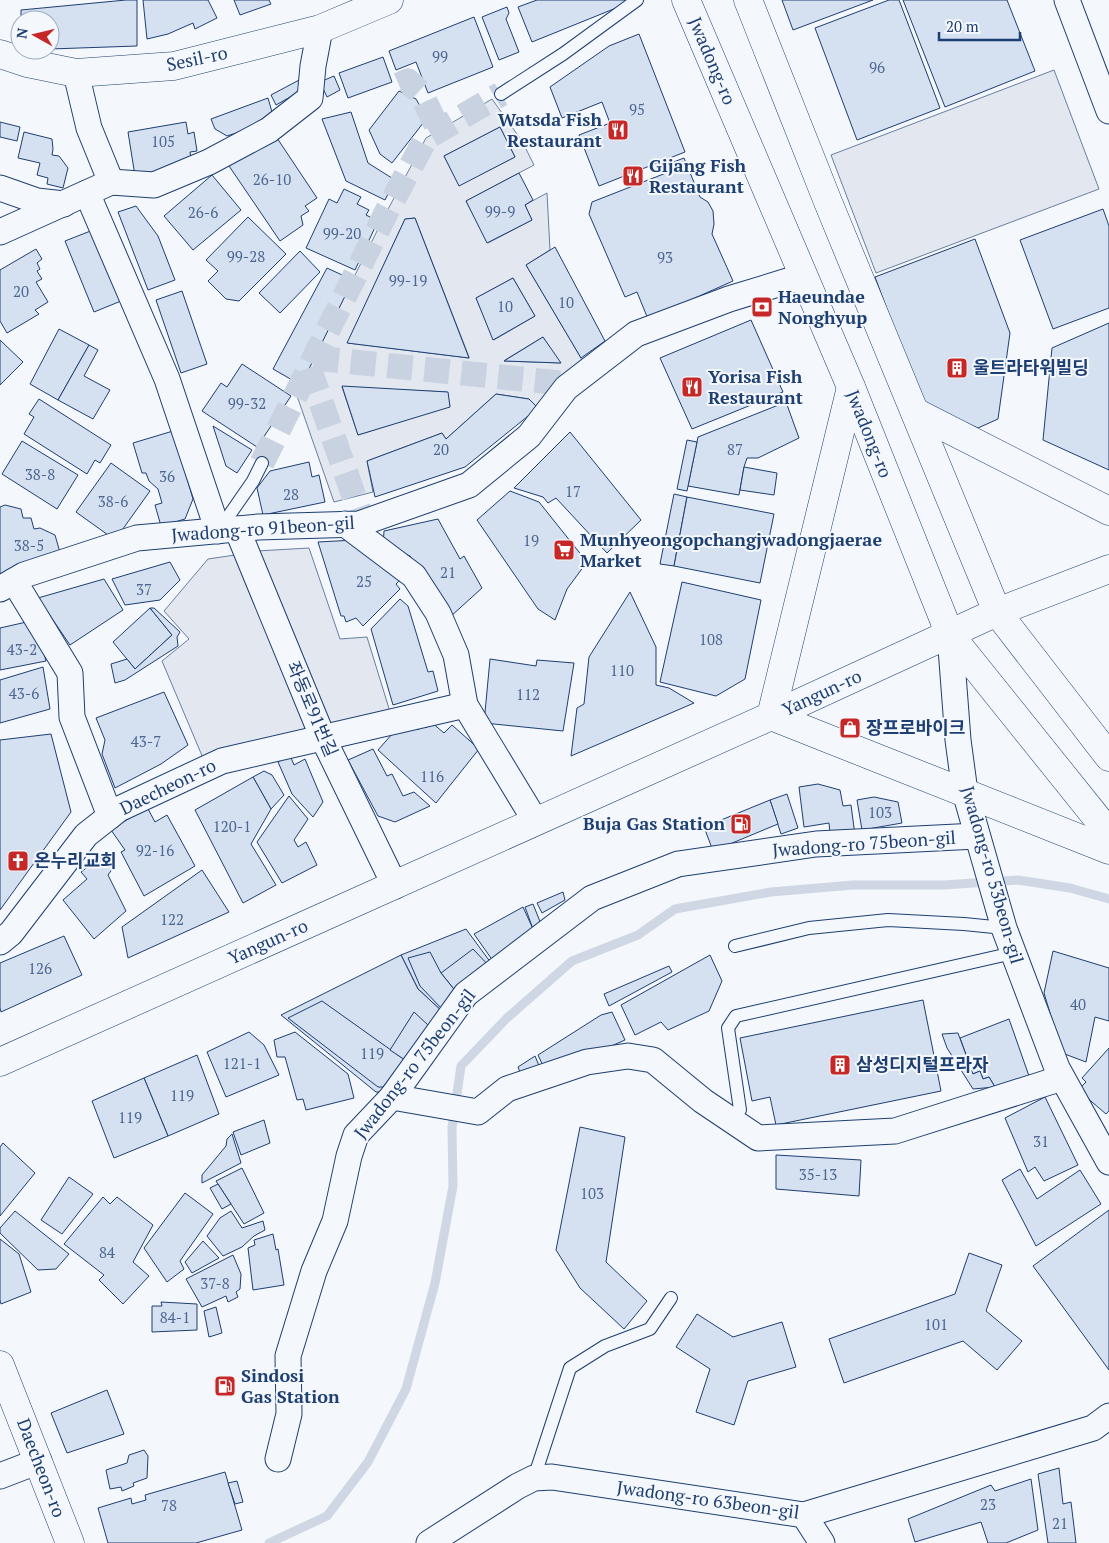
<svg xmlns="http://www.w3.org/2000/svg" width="1109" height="1543" font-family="'PT Serif','Noto Sans KR',serif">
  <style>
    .parking { fill: #e3e8f0; stroke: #687fa3; fill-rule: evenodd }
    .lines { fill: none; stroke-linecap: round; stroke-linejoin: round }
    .stream { stroke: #cfd7e4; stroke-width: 9 }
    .building { fill: #d5e0f0; stroke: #1d3f73 }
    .street-tunnel { stroke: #c9d2e0; stroke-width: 25; stroke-dasharray: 25 12; stroke-linecap: butt }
    .lane-casing { stroke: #1d3f73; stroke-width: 14 }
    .street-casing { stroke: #1d3f73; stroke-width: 27 }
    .secondary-casing { stroke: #1d3f73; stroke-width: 29 }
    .lane { stroke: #f4f7fb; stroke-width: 12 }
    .street { stroke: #f4f7fb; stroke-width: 25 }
    .secondary { stroke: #f4f7fb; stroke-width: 28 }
    .labels { text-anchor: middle; stroke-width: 4; stroke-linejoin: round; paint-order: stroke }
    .number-label { font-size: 15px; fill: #4b6792 }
    .street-label { font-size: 18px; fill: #1d3f73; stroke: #f4f7fb }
    .poi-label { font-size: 18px; font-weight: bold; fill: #1d3f73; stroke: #f4f7fb; text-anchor: start }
  </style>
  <rect width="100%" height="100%" fill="#f4f7fb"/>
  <g class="parking">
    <polygon points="1054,70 1099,189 876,273 831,155"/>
    <path d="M 492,99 L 522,141 L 534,165 L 466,201 L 488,243 L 532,220 L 525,205 L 547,193 L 550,250 L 526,265 L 581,358 L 583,367 L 538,408 L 529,399 L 496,394 L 446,439 L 442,433 L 367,461 L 373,492 L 334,502 L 296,393 L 386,213 L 426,138 ZM 500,127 L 515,157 L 459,185 L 444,156 ZM 415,218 L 469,357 L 469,358 L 348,343 L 405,219 ZM 513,278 L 535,316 L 494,340 L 476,298 ZM 543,337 L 560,363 L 505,361 L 505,360 ZM 342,387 L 447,392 L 450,406 L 358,435 Z"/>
    <polygon points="309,548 340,639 367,637 391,715 327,729 257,551"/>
    <polygon points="235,555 309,732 203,758 162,661 189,639 164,611 208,559"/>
  </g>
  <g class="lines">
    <polyline class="stream" points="269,1543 327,1516 368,1462 406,1389 435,1283 453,1186 452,1128 461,1066 507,1018 572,961 638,935 675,909 771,892 853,885 944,885 1018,880 1070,888 1109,899"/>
  </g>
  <g class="building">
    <polygon points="126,0 137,0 137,46 50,49 50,20 21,20 21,10"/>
    <polygon points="143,0 208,0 217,18 195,29 193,23 168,34 147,39"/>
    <polygon points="234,0 269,0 271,4 240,15"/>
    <polygon points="537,0 625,0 626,4 532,42 518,7"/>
    <polygon points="782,0 873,0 793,30"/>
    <polygon points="889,0 899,0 940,108 857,140 815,28"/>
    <polygon points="903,0 1007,0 1035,71 945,107"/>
    <polygon points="507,7 509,13 506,19 519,52 499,60 482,17"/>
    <polygon points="474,17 493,67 428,93 416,62 396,70 389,51"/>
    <polygon points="639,34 685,152 599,186 579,135 610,123 602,102 562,118 550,87 609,46"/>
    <polygon points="383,57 392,82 348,98 339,73"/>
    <polygon points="334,76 340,90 327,97 320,82"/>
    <polygon points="301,79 306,88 276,105 271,95"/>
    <polygon points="399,91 416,99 427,118 392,163 380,154 369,130"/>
    <polygon points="268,98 272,112 263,124 227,136 215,129 211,119"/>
    <polygon points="351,112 368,163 395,180 385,200 346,181 322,119"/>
    <polygon points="0,122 20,127 17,141 0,137"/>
    <polygon points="186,122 188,134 194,132 197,151 190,152 192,166 135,176 128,132"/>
    <polygon points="500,127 515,157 459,186 444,156"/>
    <polygon points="24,132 52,139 53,149 52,155 59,156 68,168 63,188 47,184 48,178 37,175 40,163 18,158"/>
    <polygon points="273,132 317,198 305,206 309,211 301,216 303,225 280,241 227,163"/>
    <polygon points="684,158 700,197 708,202 713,211 714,224 712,234 733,281 648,319 637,292 625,297 589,214 592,202 666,173 663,166"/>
    <polygon points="519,173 533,200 525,205 532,220 487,243 466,201"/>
    <polygon points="212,175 241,210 193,250 164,216"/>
    <polygon points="344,189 361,197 357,204 369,210 366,215 378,221 355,270 306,248 329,199 337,203"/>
    <polygon points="136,206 158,236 175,280 148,290 118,212"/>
    <polygon points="1103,209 1109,226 1109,308 1053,329 1020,240"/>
    <polygon points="248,217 286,254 239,301 226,299 208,281 218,271 206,260"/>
    <polygon points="415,218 469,358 347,343 405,219"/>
    <polygon points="93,230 121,301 94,312 65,241"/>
    <polygon points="975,239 1010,333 998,419 978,428 922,403 875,277"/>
    <polygon points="555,247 605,341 581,358 526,265"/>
    <polygon points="36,249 42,259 37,263 40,269 37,271 42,279 36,282 48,302 35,310 39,314 7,333 0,321 0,270"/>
    <polygon points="300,251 320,272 280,313 259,293"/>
    <polygon points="327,268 353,280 301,385 273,369"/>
    <polygon points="513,278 535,316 493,340 476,298"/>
    <polygon points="182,291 207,364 181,373 156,300"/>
    <polygon points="751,320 783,392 692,429 660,358"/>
    <polygon points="1109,323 1109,470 1043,440 1052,348"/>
    <polygon points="59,329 89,345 58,400 30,384"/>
    <polygon points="543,337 561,363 504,361"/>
    <polygon points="0,340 23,362 0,385"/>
    <polygon points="89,345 98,350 84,376 110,390 93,419 58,400"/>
    <polygon points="242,364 291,396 257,447 202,411 221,383 227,387"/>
    <polygon points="342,386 448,392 450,407 358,435"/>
    <polygon points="496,394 529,399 538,408 465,467 375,497 367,461 442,433 446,439"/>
    <polygon points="39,399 111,445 100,463 95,460 87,474 24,434 34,417 29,414"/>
    <polygon points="786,402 799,438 758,458 747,458 744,467 739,495 688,486 698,437"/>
    <polygon points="213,426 252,450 237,473 226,466"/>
    <polygon points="173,431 193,499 185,519 161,526 155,505 162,503 158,489 149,481 146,473 142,473 133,443"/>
    <polygon points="570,432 641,520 607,553 556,498 548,503 543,497 514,488"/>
    <polygon points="687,440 697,442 687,491 677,489"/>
    <polygon points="22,441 78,475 57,509 2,474"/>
    <polygon points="309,462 312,477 319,475 325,502 263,515 257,488 270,471"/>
    <polygon points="111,463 150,491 115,540 76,512"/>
    <polygon points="744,467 777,473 774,495 740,490"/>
    <polygon points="510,491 539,502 587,562 567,589 555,620 538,609 477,520"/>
    <polygon points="674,494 687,497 674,566 660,564"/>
    <polygon points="687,497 774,514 760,583 674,566"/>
    <polygon points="5,505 21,509 23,518 31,518 34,529 40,528 55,535 61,556 0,576 0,507"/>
    <polygon points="438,519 460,559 464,556 482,588 450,617 410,556 383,546 384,531"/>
    <polygon points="355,540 401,579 396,584 400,589 363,626 356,618 346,622 344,616 341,616 318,542"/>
    <polygon points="170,562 180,580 160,600 125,605 112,579"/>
    <polygon points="104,579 123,610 70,645 38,598"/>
    <polygon points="682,582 761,600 745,679 716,696 660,682"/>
    <polygon points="630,592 656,647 656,685 669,688 694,703 571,756 577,708 584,704 589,657"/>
    <polygon points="400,599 408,606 428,672 433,671 438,691 393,705 371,629"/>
    <polygon points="150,608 172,635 135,669 113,642"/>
    <polygon points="150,608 154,608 180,632 177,637 178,646 125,680 115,683 111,664 127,659 135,669 172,635"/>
    <polygon points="31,621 40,639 46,661 0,670 0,628"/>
    <polygon points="490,659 536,666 537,660 574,663 563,731 484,723"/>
    <polygon points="43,667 50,709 0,723 0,680"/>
    <polygon points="164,692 188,745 161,764 115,788 102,754 105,740 96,718"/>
    <polygon points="431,722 444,733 452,725 479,749 436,803 378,750 400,725 411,723 418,730 422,724 426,728"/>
    <polygon points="51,734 71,812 0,910 0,740"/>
    <polygon points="373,749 387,776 392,774 403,796 414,792 430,806 395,822 378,816 348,760"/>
    <polygon points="290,755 294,765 305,759 323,802 313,817 292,794 278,762"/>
    <polygon points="264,771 272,775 284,795 271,809 253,777"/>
    <polygon points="253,777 271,809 251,844 276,885 243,903 195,810"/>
    <polygon points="818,784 840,790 843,806 851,805 855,835 830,833 829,823 804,827 799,787"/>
    <polygon points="787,794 798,828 781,834 770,800"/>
    <polygon points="289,796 308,819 294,840 298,847 306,842 317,865 282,883 257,842"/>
    <polygon points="874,797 898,802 902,823 862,830 857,800"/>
    <polygon points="770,800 778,824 713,851 704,827"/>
    <polygon points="147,807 155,822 167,815 195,866 144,896 121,852 125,850 111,830"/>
    <polygon points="104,854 113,868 108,875 126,911 94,939 63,900 87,879 81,872"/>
    <polygon points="202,870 229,912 128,958 122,927"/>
    <polygon points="563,892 565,900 542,913 537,903"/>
    <polygon points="533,904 541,924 533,929 525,907"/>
    <polygon points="523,907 533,929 493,961 474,934"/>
    <polygon points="466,929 494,967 445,1014 418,989 401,955"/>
    <polygon points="64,936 82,975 1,1012 0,1008 0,963"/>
    <polygon points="473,949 490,967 457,993 441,973"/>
    <polygon points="1053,951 1109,968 1109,1021 1095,1017 1086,1062 1062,1053 1044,993"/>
    <polygon points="430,952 441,973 457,993 443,1010 420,986 408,958"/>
    <polygon points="401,955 418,989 445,1014 385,1092 376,1092 281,1015"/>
    <polygon points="710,955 722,981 709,1011 668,1030 661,1022 635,1035 621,1005"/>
    <polygon points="669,966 672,972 609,1006 604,994"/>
    <polygon points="923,1000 941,1091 776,1125 770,1097 752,1101 740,1038"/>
    <polygon points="322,1001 405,1060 383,1087 378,1087 288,1018"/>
    <polygon points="414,1012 428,1025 405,1060 390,1050"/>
    <polygon points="612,1012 625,1040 584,1058 544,1068 538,1055 601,1015"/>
    <polygon points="1009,1019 1029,1076 995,1087 989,1077 983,1079 980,1071 973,1074 960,1038"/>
    <polygon points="249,1032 264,1045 279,1075 226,1097 207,1052"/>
    <polygon points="295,1032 348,1074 354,1098 306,1110 303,1099 297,1100 285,1057 277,1057 274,1040"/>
    <polygon points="958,1033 973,1074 980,1071 983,1079 989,1077 995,1087 973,1089 947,1048 942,1034"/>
    <polygon points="1109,1048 1109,1111 1106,1114 1078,1090 1086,1082 1082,1078"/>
    <polygon points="197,1055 219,1114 168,1136 144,1078"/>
    <polygon points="535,1056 540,1068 522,1077 518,1067"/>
    <polygon points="144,1078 168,1136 114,1158 92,1101"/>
    <polygon points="1045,1097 1078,1165 1044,1181 1035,1167 1028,1172 1005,1118"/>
    <polygon points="264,1120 270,1143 241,1155 233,1132"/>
    <polygon points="580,1127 625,1137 606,1262 647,1301 624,1329 580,1288 556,1250"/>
    <polygon points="232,1134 241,1163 202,1183 202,1175 226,1146 227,1139"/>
    <polygon points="3,1143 35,1173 0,1216 0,1147"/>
    <polygon points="776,1155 861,1160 859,1196 776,1189"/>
    <polygon points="242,1168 264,1213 244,1224 216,1181"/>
    <polygon points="1020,1169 1037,1199 1080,1170 1101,1204 1036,1246 1002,1180"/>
    <polygon points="69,1177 93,1194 62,1234 41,1220"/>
    <polygon points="218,1184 231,1204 222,1209 210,1188"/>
    <polygon points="185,1193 213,1214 180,1261 184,1269 167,1282 144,1248"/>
    <polygon points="103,1197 110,1204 117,1197 153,1225 133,1262 149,1276 123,1304 99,1280 104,1275 64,1244"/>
    <polygon points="1109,1210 1109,1370 1033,1266"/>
    <polygon points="15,1211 69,1254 56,1269 38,1270 0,1233 0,1228"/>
    <polygon points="231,1211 242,1228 263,1221 265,1230 254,1236 242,1247 223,1256 207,1236 220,1218"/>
    <polygon points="273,1234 276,1250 278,1249 284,1285 253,1290 248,1248 255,1245 254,1240"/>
    <polygon points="0,1239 19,1254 31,1292 1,1304 0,1300"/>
    <polygon points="203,1241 219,1258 192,1273 185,1262"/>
    <polygon points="969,1253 1002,1265 986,1311 1022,1341 997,1370 963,1341 844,1383 829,1339 955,1294"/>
    <polygon points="233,1255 241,1274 240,1289 236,1292 238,1297 228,1302 226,1296 202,1307 186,1279"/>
    <polygon points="161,1302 197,1304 197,1330 152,1332 152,1306 162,1306"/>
    <polygon points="216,1307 222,1333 209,1337 204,1311"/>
    <polygon points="697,1314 733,1337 782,1322 796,1367 748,1381 734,1425 696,1412 710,1369 676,1347"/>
    <polygon points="107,1390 124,1434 67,1453 51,1413"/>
    <polygon points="144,1450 148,1456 147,1478 133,1483 134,1486 122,1491 121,1487 110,1489 106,1470 127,1463 129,1455"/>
    <polygon points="1059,1468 1063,1504 1071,1502 1076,1543 1048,1543 1038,1474"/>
    <polygon points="225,1472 242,1530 196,1543 108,1543 98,1508 131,1498 132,1504 146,1500 145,1495"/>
    <polygon points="1031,1479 1038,1530 1006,1543 988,1543 981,1522 915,1542 908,1519 991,1485 995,1491"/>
    <polygon points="237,1481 243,1502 235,1504 228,1483"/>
  </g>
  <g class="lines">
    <g class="street-tunnel">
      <polyline points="399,85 408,81 421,93 439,131"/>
      <polyline points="314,358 561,383 570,385"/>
      <polyline points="309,368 363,522"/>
      <polyline points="262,463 386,213 426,138 501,94"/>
    </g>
    <g class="lane-casing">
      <g id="lane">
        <polyline points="501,94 563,54 637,0"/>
        <polyline points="219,530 253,481 262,463"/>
        <polyline points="735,946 809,928 888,920 964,924 1004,928"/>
        <polyline points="740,1110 728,1028 736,1016 1013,953"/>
        <polyline points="534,1478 570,1368 605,1346 650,1329 671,1298"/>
      </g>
    </g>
    <g class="street-casing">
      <g id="street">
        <polyline points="1067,0 1109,111"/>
        <polyline points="111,182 154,185 209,162 269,130 310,98 313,66 320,29"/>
        <polyline points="0,188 37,201 64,204"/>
        <polyline points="87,193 167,379 218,531"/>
        <polyline points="0,232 111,182 89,128 76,73"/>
        <polyline points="345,524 414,576 438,613 456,655 465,705 536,822"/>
        <polyline points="237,529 323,738 395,886"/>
        <polyline points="14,581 70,673 72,717 110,816"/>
        <polyline points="0,589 24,575 137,538 258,527 359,524 469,485 529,436 566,388 636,334 729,299 804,276"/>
        <polyline points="950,635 958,740 965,792 1004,928 1057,1068 1109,1162"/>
        <polyline points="0,942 11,933 86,835 119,809 222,761 465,705"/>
        <polyline points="392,1097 478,1112 507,1089 587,1062 628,1056 653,1060 703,1101 758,1138 895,1131 1062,1078"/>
        <polyline points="278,1459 289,1414 288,1356 314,1271 335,1221 349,1156 356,1135 392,1097 466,994 592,898 678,864 816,844 977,836"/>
        <polyline points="0,1476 39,1461"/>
        <polyline points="804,1515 822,1543"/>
        <polyline points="429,1543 518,1486 534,1478 552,1477 804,1515 1093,1428 1109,1416"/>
      </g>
    </g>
    <g class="secondary-casing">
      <g id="secondary">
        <polyline points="686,0 851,387 950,635 1109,833"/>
        <polyline points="748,0 828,202 997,612 1109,757"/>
        <polyline points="0,54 27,63 76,73 174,66 320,29 389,0"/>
        <polyline points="851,387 771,716 1109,850"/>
        <polyline points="915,412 1109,511"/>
        <polyline points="0,1062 771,716 997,612 1109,569"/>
        <polyline points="0,1365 70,1543"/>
      </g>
    </g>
    <use href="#lane" class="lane"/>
    <use href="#street" class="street"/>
    <use href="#secondary" class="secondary"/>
  </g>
  <defs>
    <g id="restaurant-square" transform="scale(1.125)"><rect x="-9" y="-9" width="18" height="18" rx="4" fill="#c62828" stroke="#f4f7fb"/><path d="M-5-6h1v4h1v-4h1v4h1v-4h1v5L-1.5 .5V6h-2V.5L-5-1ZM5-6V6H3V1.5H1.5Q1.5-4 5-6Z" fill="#fff"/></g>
    <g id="bank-square" transform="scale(1.125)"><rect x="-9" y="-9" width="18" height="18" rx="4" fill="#c62828" stroke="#f4f7fb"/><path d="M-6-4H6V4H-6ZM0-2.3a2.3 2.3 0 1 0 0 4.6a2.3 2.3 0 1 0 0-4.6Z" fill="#fff"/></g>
    <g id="building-square" transform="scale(1.125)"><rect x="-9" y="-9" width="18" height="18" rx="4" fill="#c62828" stroke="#f4f7fb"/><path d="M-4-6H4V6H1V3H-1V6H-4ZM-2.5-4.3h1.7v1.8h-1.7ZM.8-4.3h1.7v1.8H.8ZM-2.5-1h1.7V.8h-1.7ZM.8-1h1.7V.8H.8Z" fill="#fff"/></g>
    <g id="supermarket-square" transform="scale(1.125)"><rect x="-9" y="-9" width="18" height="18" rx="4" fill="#c62828" stroke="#f4f7fb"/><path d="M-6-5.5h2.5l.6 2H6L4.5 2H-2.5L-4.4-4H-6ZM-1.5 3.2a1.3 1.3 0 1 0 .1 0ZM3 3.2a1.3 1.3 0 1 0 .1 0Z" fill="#fff"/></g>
    <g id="shop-square" transform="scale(1.125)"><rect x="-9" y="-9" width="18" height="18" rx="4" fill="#c62828" stroke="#f4f7fb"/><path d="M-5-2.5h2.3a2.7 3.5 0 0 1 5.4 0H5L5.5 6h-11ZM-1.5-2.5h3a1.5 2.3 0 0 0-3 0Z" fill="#fff"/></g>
    <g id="fuel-square" transform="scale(1.125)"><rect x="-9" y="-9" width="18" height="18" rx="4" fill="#c62828" stroke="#f4f7fb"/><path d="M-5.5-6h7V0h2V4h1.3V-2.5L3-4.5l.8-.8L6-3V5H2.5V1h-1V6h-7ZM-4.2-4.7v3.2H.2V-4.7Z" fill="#fff"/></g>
    <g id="church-square" transform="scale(1.125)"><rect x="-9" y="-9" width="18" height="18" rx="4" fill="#c62828" stroke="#f4f7fb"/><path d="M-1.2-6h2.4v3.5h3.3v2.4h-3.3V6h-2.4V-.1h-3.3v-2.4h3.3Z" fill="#fff"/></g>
  </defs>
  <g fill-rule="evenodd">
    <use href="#restaurant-square" x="618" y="130"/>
    <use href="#restaurant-square" x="633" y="176"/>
    <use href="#bank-square" x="762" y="307"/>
    <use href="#building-square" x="957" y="368"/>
    <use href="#restaurant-square" x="692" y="387"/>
    <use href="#supermarket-square" x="564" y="550"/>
    <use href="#shop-square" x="850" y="728"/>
    <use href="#fuel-square" x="741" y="824"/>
    <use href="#church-square" x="18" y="861"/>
    <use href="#building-square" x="840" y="1065"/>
    <use href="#fuel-square" x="225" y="1386"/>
  </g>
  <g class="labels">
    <g class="number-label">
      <text x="440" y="62">99</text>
      <text x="877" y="73">96</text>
      <text x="637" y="115">95</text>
      <text x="163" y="147">105</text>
      <text x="272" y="185">26-10</text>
      <text x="500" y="217">99-9</text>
      <text x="203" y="218">26-6</text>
      <text x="342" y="239">99-20</text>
      <text x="246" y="262">99-28</text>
      <text x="665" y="263">93</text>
      <text x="408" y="286">99-19</text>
      <text x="21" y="297">20</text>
      <text x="566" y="308">10</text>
      <text x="505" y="312">10</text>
      <text x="247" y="409">99-32</text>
      <text x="441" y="455">20</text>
      <text x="735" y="455">87</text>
      <text x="40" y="480">38-8</text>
      <text x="167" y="482">36</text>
      <text x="573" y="497">17</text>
      <text x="291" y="500">28</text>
      <text x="113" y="507">38-6</text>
      <text x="531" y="546">19</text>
      <text x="29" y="551">38-5</text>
      <text x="448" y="578">21</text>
      <text x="364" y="587">25</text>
      <text x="144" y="595">37</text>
      <text x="711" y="645">108</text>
      <text x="22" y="655">43-2</text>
      <text x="622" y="676">110</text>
      <text x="24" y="699">43-6</text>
      <text x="528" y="700">112</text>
      <text x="146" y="747">43-7</text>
      <text x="432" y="782">116</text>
      <text x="880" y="818">103</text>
      <text x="232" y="832">120-1</text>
      <text x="155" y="856">92-16</text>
      <text x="172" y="925">122</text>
      <text x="40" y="974">126</text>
      <text x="1078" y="1010">40</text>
      <text x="372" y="1059">119</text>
      <text x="242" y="1069">121-1</text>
      <text x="182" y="1101">119</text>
      <text x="130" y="1123">119</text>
      <text x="1041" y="1147">31</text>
      <text x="818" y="1180">35-13</text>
      <text x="592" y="1199">103</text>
      <text x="107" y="1258">84</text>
      <text x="215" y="1289">37-8</text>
      <text x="175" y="1323">84-1</text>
      <text x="936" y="1330">101</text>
      <text x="988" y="1510">23</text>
      <text x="169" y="1511">78</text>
      <text x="1060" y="1529">21</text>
    </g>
    <g class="street-label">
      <text transform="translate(197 59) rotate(-12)" y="6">Sesil-ro</text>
      <text transform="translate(712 61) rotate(67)" y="6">Jwadong-ro</text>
      <text transform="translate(869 434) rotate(68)" y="6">Jwadong-ro</text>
      <text transform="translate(263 529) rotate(-4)" y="6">Jwadong-ro 91beon-gil</text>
      <text transform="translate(822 693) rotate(-25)" y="6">Yangun-ro</text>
      <text transform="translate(312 709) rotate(67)" y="6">좌동로91번길</text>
      <text transform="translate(168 787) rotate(-26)" y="6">Daecheon-ro</text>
      <text transform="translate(864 844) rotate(-4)" y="6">Jwadong-ro 75beon-gil</text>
      <text transform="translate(992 875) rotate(74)" y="6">Jwadong-ro 53beon-gil</text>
      <text transform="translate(268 942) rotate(-24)" y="6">Yangun-ro</text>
      <text transform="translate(415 1064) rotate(-52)" y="6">Jwadong-ro 75beon-gil</text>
      <text transform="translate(41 1468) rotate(69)" y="6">Daecheon-ro</text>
      <text transform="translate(708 1500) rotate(8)" y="6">Jwadong-ro 63beon-gil</text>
    </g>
    <g class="poi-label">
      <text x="602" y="126" text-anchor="end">Watsda Fish<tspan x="602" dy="21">Restaurant</tspan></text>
      <text x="649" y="172">Gijang Fish<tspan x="649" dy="21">Restaurant</tspan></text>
      <text x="778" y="303">Haeundae<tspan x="778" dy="21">Nonghyup</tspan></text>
      <text x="973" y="374">울트라타워빌딩</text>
      <text x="708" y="383">Yorisa Fish<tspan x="708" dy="21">Restaurant</tspan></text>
      <text x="580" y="546">Munhyeongopchangjwadongjaerae<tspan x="580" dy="21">Market</tspan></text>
      <text x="866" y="734">장프로바이크</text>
      <text x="725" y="830" text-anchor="end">Buja Gas Station</text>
      <text x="34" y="867">온누리교회</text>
      <text x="856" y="1071">삼성디지털프라자</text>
      <text x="241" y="1382">Sindosi<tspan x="241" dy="21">Gas Station</tspan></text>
    </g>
  </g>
  <g transform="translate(35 35) rotate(278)"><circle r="24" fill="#f4f7fb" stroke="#9eadc5"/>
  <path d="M0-4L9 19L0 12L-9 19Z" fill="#c62828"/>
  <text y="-8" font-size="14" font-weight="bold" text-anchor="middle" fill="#1d3f73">N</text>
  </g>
  <path d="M939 32v8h81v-8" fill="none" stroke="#1d3f73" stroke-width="2.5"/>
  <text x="946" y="32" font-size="15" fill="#1d3f73" stroke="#f4f7fb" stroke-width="4" paint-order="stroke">20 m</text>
</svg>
